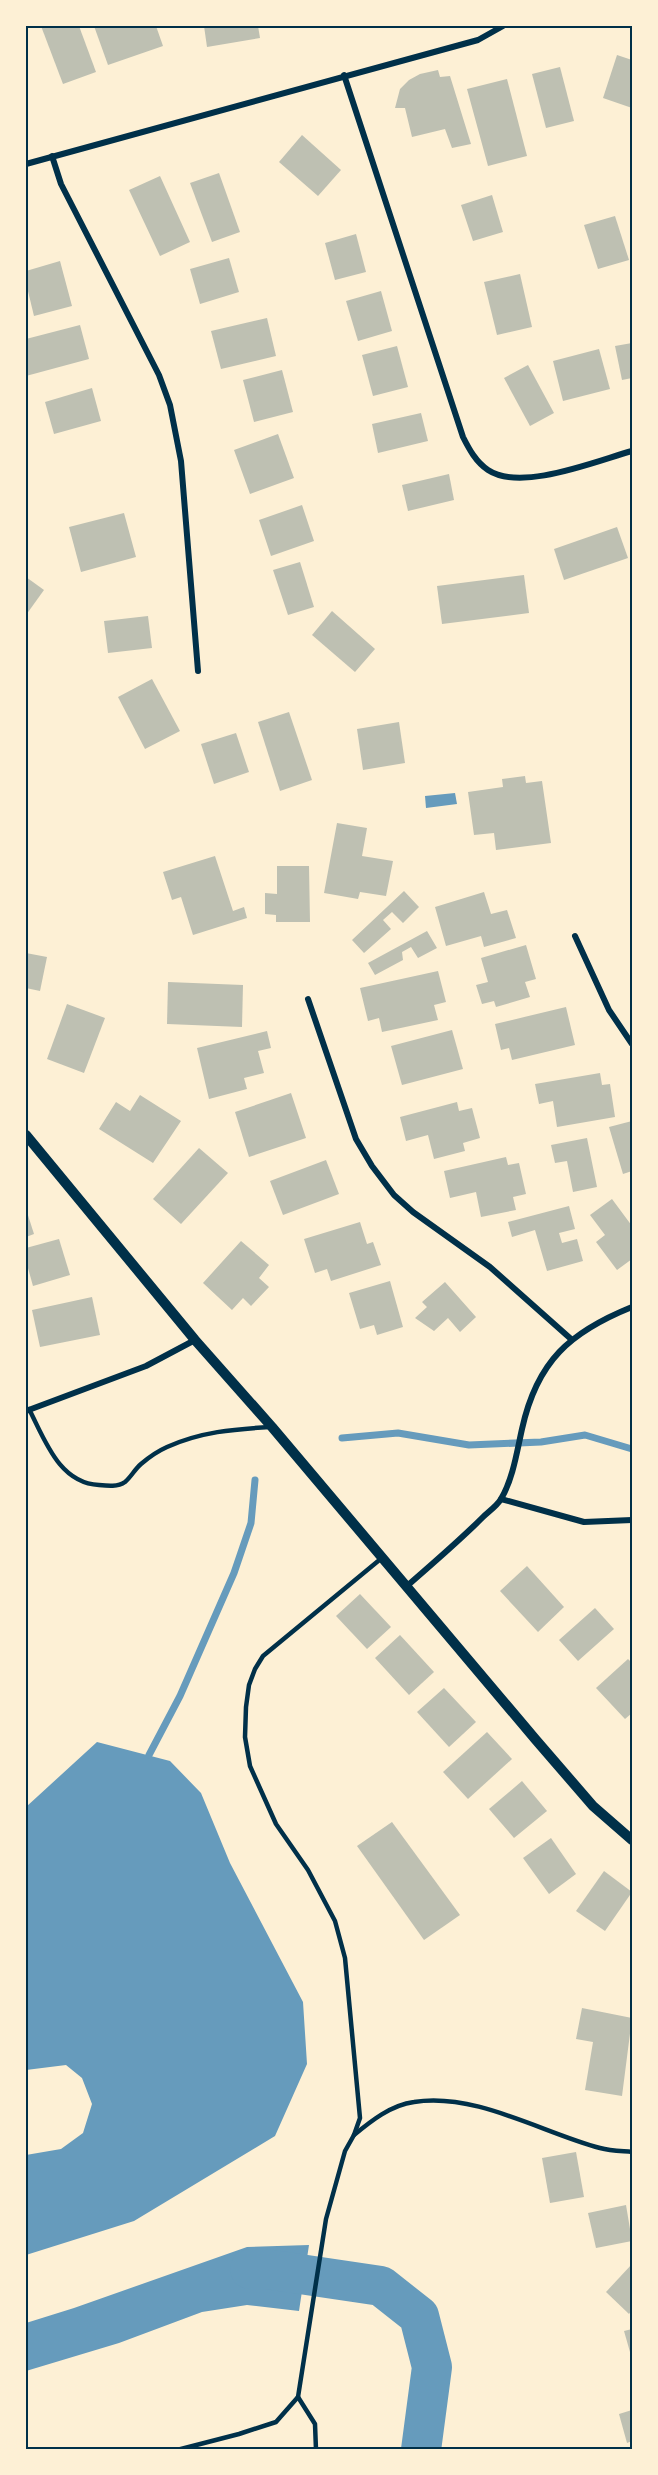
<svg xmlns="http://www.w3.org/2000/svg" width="658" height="2475" font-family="Figtree,sans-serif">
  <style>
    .water { fill: #669bbc }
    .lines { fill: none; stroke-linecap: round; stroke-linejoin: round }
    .stream { stroke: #669bbc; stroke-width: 7 }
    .river { stroke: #669bbc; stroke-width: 40 }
    .building { fill: #bec0b2 }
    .service { stroke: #003049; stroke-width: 4.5 }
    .minor { stroke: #003049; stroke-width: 6 }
    .tertiary { stroke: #003049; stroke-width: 10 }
    .neatline { fill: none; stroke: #003049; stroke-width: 2 }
  </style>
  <rect width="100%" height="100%" fill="#fdf0d5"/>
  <g class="water">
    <polygon points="455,793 457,804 426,808 425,796"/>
    <polygon points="97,1742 170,1761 201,1793 230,1863 303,2002 307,2064 275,2136 134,2221 26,2255 26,2155 61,2149 83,2133 92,2104 82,2078 66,2065 26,2070 26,1807"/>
    <polygon points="309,2245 299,2311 247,2305 202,2312 119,2343 26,2371 26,2323 74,2308 247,2247"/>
  </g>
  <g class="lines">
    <g class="stream">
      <polyline points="342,1438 398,1433 469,1445 541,1442 585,1435 632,1449"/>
      <polyline points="149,1755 180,1696 234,1573 251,1523 255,1480"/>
    </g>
    <polyline class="river" points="250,2269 266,2269 381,2286 419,2316 432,2367 421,2450"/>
  </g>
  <g class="building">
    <polygon points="41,26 79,26 96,72 63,84"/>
    <polygon points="94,26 156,26 163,46 108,65"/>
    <polygon points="204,26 258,26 260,38 207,47"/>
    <polygon points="617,55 632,60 632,108 603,98"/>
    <polygon points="560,67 574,121 546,128 532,74"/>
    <polygon points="438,70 440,77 450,76 471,144 452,148 445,129 412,137 405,108 395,108 400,89 409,80 420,74"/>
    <polygon points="507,79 527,156 488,166 467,89"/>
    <polygon points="302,135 341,170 318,196 279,162"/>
    <polygon points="219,173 240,232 212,242 190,183"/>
    <polygon points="160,176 190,242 160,256 129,190"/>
    <polygon points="492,195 503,232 473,241 461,205"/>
    <polygon points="615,216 629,260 598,269 584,225"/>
    <polygon points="356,234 366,272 335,280 325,243"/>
    <polygon points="229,258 239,292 200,304 190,269"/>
    <polygon points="60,261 72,306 34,316 26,283 26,271"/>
    <polygon points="520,274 532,327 497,335 484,282"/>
    <polygon points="381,291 392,331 358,341 346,301"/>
    <polygon points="267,318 276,356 221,369 211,331"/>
    <polygon points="80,325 89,359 26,376 26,339"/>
    <polygon points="632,343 632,378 622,380 615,346"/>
    <polygon points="397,346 408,387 373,396 362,355"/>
    <polygon points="599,349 610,389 563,401 553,361"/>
    <polygon points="528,365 554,413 530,426 504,378"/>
    <polygon points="282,370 293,412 254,422 243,380"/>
    <polygon points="92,388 101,421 54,434 45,402"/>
    <polygon points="421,413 428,441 378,453 372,424"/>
    <polygon points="278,434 294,478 250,494 234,450"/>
    <polygon points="449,474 454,500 408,511 402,485"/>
    <polygon points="302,505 314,541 271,556 259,520"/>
    <polygon points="124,513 136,557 81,572 69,527"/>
    <polygon points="617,527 628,558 564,580 554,549"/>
    <polygon points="300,562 314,607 288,615 273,570"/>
    <polygon points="524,575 529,613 442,624 437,586"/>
    <polygon points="26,577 44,590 26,615"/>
    <polygon points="332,611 375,649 355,672 312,635"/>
    <polygon points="148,616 152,648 108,653 104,621"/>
    <polygon points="152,679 180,731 145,749 118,697"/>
    <polygon points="289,712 312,780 280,791 258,722"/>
    <polygon points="399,722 405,763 363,770 357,729"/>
    <polygon points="236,733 249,772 214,784 201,744"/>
    <polygon points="525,776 526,783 542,781 551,843 496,850 494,833 474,835 468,792 503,787 502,779"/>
    <polygon points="337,823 367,828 362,856 393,861 386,896 360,892 358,899 324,893"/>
    <polygon points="215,856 233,911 244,907 247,918 193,935 181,897 172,900 163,872"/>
    <polygon points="277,866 309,866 310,922 276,922 276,915 265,914 265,893 277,894"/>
    <polygon points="404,891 419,907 403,923 392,912 383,920 391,929 364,953 352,940"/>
    <polygon points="484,892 491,914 507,910 516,938 484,947 481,936 446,946 435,907"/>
    <polygon points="427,931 437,948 418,958 411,947 402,952 403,960 375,975 368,963"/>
    <polygon points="526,945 536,979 525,982 530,997 496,1007 494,1001 482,1004 476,985 488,982 481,958"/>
    <polygon points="26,953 47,957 40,991 26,988"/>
    <polygon points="438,971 446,1002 434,1005 438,1020 382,1032 379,1018 368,1021 360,988"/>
    <polygon points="168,982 243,985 242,1027 167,1024"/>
    <polygon points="67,1004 105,1018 84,1073 47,1059"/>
    <polygon points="566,1007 575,1045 512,1060 509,1048 501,1050 495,1024"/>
    <polygon points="452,1030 463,1069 402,1085 391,1046"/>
    <polygon points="267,1031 271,1048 258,1051 264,1073 244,1078 247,1089 209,1099 197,1048"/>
    <polygon points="600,1073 602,1085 610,1084 615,1117 557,1127 553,1101 539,1104 535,1084"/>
    <polygon points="291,1093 306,1138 249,1157 235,1112"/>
    <polygon points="140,1095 181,1121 153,1163 99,1129 116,1102 130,1111"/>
    <polygon points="457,1102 459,1111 472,1108 480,1138 463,1143 465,1151 434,1159 428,1135 406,1141 400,1117"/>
    <polygon points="632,1121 632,1171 623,1174 609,1127"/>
    <polygon points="587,1138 597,1187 573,1192 567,1161 555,1163 551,1145"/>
    <polygon points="199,1148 228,1173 181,1224 153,1199"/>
    <polygon points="506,1157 508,1165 519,1163 526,1194 513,1197 516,1210 481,1217 476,1192 450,1198 444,1171"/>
    <polygon points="326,1160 339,1194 283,1215 270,1181"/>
    <polygon points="612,1199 632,1226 632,1259 617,1270 596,1242 605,1235 590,1215"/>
    <polygon points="569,1206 575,1229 559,1233 562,1243 577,1239 583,1261 547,1271 535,1230 512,1237 508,1222"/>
    <polygon points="26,1209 34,1234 26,1237"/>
    <polygon points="360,1222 367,1244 373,1242 381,1265 331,1281 327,1269 315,1273 304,1239"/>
    <polygon points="59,1239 70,1275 33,1286 26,1261 26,1248"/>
    <polygon points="241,1241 269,1265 259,1278 269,1287 251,1306 243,1298 232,1310 203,1283"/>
    <polygon points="390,1281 403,1327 377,1335 374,1325 360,1329 349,1293"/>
    <polygon points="445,1282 476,1317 460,1332 448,1318 434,1331 415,1318 427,1307 422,1302"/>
    <polygon points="92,1297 100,1335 40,1347 32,1310"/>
    <polygon points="527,1566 564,1607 538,1632 500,1591"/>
    <polygon points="360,1594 391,1627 367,1649 336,1616"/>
    <polygon points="595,1608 614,1629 578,1661 559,1640"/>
    <polygon points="400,1635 434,1672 409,1695 375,1658"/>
    <polygon points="628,1659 632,1663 632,1713 625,1719 596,1688"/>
    <polygon points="444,1688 476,1722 449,1747 417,1712"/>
    <polygon points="487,1732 512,1759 468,1799 443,1772"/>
    <polygon points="522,1781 547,1811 514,1838 489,1809"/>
    <polygon points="392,1822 460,1915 424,1940 357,1846"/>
    <polygon points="551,1838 576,1874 549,1894 523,1858"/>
    <polygon points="604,1871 632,1892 605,1931 576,1911"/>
    <polygon points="582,2008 632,2018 622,2096 585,2090 593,2042 576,2039"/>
    <polygon points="576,2152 584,2197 550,2203 542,2158"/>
    <polygon points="626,2205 632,2241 596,2248 588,2213"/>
    <polygon points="632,2264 632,2310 629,2314 606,2292"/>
    <polygon points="632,2329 632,2359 624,2331"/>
    <polygon points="632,2410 632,2441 627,2443 619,2414"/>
  </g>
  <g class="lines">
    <g class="service">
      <path d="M 29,1409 C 45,1440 59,1483 99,1485 C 108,1486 118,1487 125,1482 C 131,1477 135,1469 141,1464 C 148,1458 158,1451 167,1447 C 200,1432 234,1429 270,1427"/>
      <path d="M 354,2135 C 371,2121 391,2105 414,2102 C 475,2092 543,2133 600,2148 C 611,2151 622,2151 632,2152"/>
      <polyline points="298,2397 315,2424 316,2450"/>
      <polyline points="177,2450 239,2434 276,2422 298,2397 326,2219 345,2151 354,2135 360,2118 345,1958 335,1921 308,1870 276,1824 250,1766 245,1737 246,1707 249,1685 255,1669 263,1656 383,1557"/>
    </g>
    <g class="minor">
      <path d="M 344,75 L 463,437 C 469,449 476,462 488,470 C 521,492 596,461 632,451"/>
      <polyline points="52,156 61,184 159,375 170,405 181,461 198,671"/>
      <polyline points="26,164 478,40 503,26"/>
      <polyline points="575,936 609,1010 632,1044"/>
      <polyline points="308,999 356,1139 372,1166 394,1195 413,1212 490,1267 571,1339"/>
      <polyline points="26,1411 146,1366 195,1340"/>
      <polyline points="501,1499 584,1522 632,1520"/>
      <path d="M 407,1586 C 432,1564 458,1542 482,1518 C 488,1512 497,1506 501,1499 C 513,1479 517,1451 522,1429 C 537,1361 570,1332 632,1307"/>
    </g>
    <polyline class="tertiary" points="26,1135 195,1340 272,1427 536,1740 593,1806 632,1840"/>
  </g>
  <rect width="658" height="2475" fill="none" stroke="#fdf0d5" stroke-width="54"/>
  <rect x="27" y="27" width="604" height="2421" class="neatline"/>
</svg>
